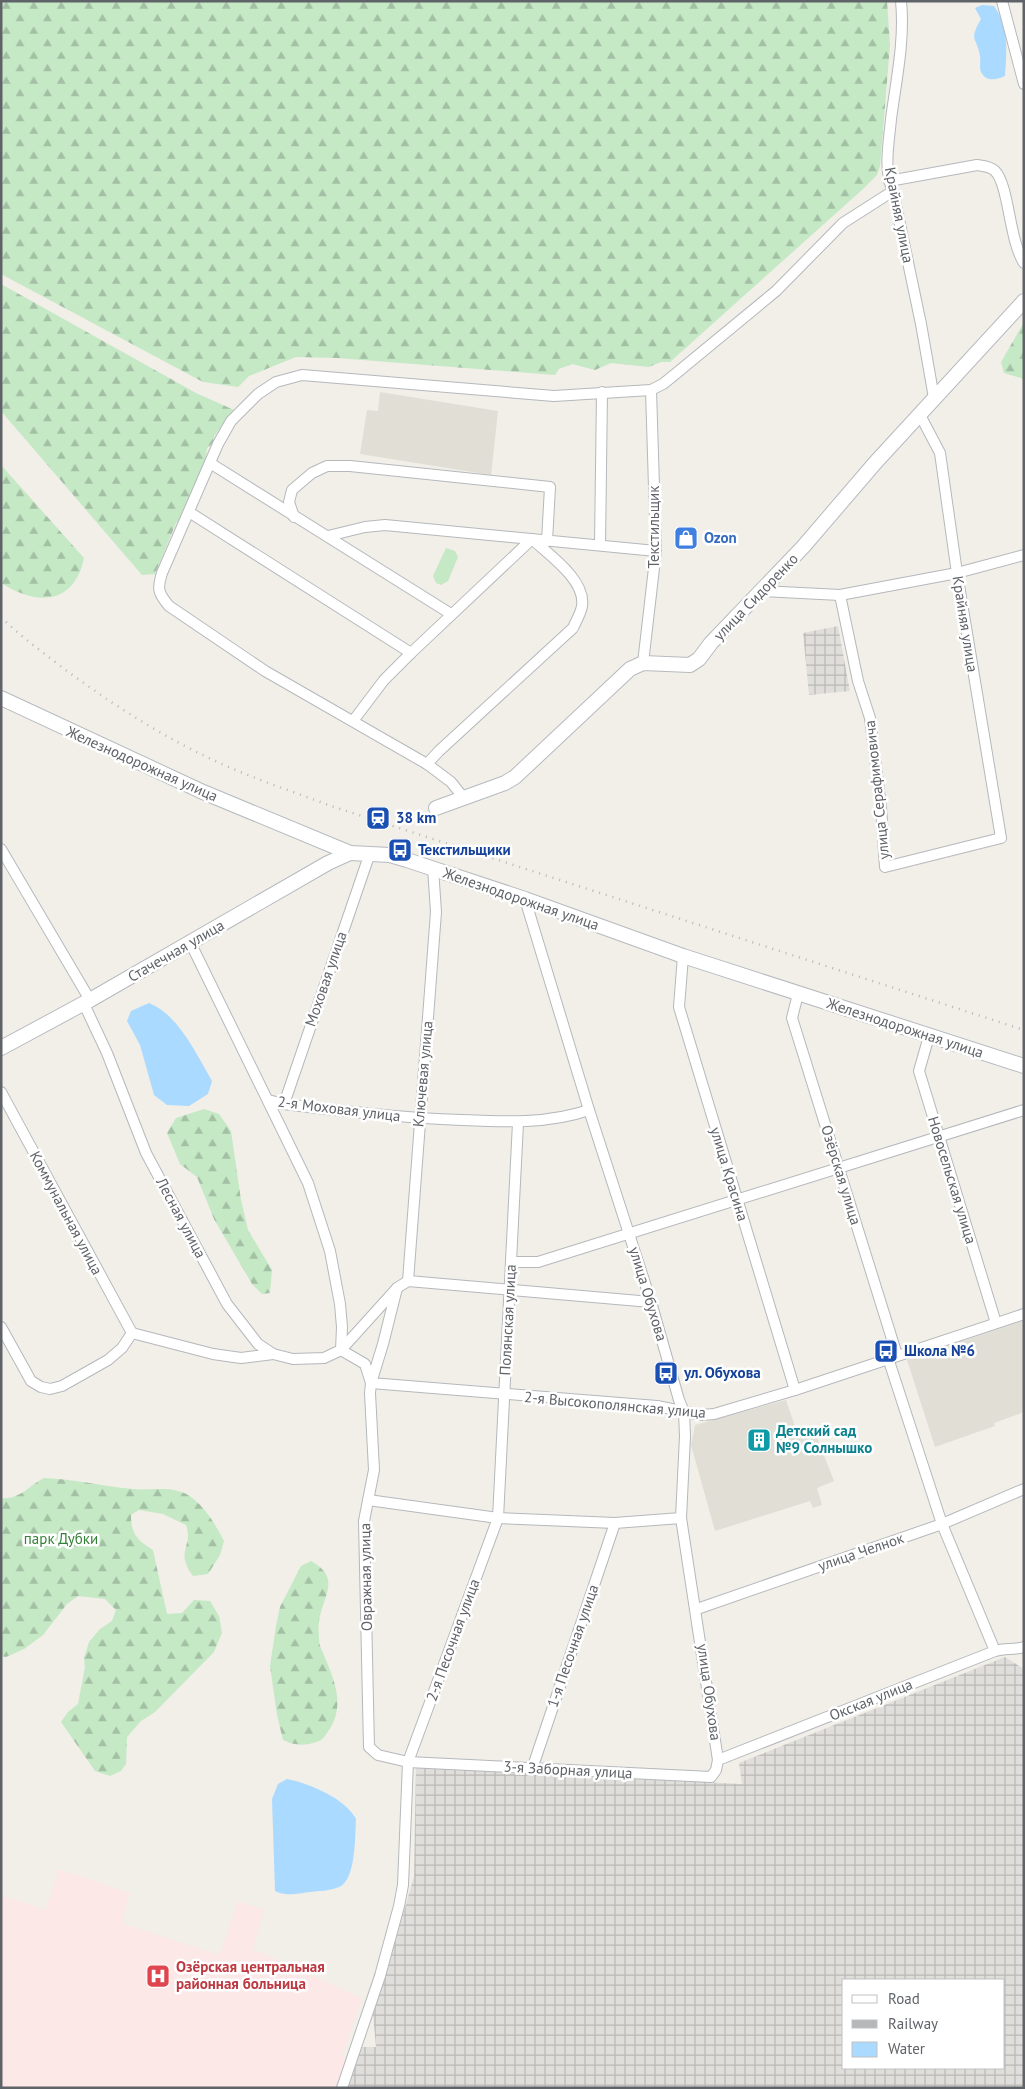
<svg xmlns="http://www.w3.org/2000/svg" width="1025" height="2089" font-family="'PT Sans',sans-serif">
  <style>
    .industrial { fill: url(#industrial-grid); fill-rule: evenodd }
    .education { fill: #e1ded6 }
    .medical { fill: #fce8e6 }
    .green { fill: #c5e8c5 }
    .forest { fill: url(#forest-firs) }
    .water { fill: #aadaff }
    .lines { fill: none; stroke-linecap: round; stroke-linejoin: round }
    .street-casing { stroke: #b5b8bc; stroke-width: 12 }
    .secondary-casing { stroke: #b6babf; stroke-width: 16 }
    .street { stroke: #fff; stroke-width: 10 }
    .secondary { stroke: #fff; stroke-width: 14 }
    .rail { stroke: #b6b7b8; stroke-width: 2.5; stroke-dasharray: 1 6; stroke-linecap: butt }
    .labels { text-anchor: middle; stroke-width: 5; stroke-linejoin: round; paint-order: stroke }
    .street-label { font-size: 15px; fill: #5f6368; stroke: #fff }
    .shop-label { font-size: 15px; font-weight: bold; fill: #366cbe; stroke: #fff; text-anchor: start }
    .transit-label { font-size: 15px; font-weight: bold; fill: #164399; stroke: #fff; text-anchor: start }
    .culture-label { font-size: 15px; font-weight: bold; fill: #0d838f; stroke: #fff; text-anchor: start }
    .park-label { font-size: 15px; fill: #348238; stroke: #fff }
    .health-label { font-size: 15px; font-weight: bold; fill: #be3a42; stroke: #fff; text-anchor: start }
  </style>
  <defs>
    <pattern id="industrial-grid" width="8" height="8" patternUnits="userSpaceOnUse" patternTransform="scale(1.25)"><rect width="8" height="8" fill="#e0deda"/><path d="M0 4h8M4 0v8" fill="none" stroke="#b9b8b5"/></pattern>
    <pattern id="forest-firs" width="22" height="20" patternUnits="userSpaceOnUse" patternTransform="scale(1.25)"><rect width="22" height="20" fill="#c5e8c5"/><path d="M5 1l3.5 6h-7zM16 11l3.5 6h-7z" fill="#a3c0a4"/></pattern>
  </defs>
  <rect width="100%" height="100%" fill="#f1efe8"/>
  <g class="industrial">
    <polygon points="838,626 850,691 809,695 803,633"/>
    <path d="M 1005,1657 L 1024,1669 L 1024,2088 L 345,2088 L 355,2059 L 361,2047 L 376,2047 L 373,2014 L 383,1985 L 414,1876 L 416,1767 L 742,1784 L 739,1763 ZM 844,1980 L 1004,1980 L 1004,2068 L 844,2068 Z"/>
  </g>
  <g class="education">
    <polygon points="380,392 498,411 491,475 360,454 367,410 378,411"/>
    <polygon points="1024,1320 1024,1412 994,1423 995,1426 935,1447 907,1360"/>
    <polygon points="786,1400 798,1435 814,1430 834,1481 817,1488 822,1505 813,1508 810,1501 715,1531 691,1445 695,1425"/>
  </g>
  <polygon class="medical" points="59,1869 130,1893 122,1923 219,1955 238,1901 264,1910 253,1949 362,1998 342,2056 350,2059 340,2088 1,2088 1,1895 45,1910"/>
  <polygon class="green" points="446,548 455,551 458,557 448,581 441,585 436,583 433,576"/>
  <g class="forest">
    <polygon points="1,1 887,1 890,45 880,166 877,175 863,189 670,362 661,362 649,367 611,363 595,370 572,364 559,369 555,375 337,358 296,357 249,376 238,387 203,382 1,274"/>
    <polygon points="1,284 196,393 234,410 215,435 212,444 207,448 205,467 182,518 176,523 155,574 142,575 1,411"/>
    <polygon points="1024,322 1024,379 1004,373 1001,362"/>
    <path d="M 1,465 L 84,558 C 74,605 37,606 1,583 Z"/>
    <polygon points="204,1109 219,1114 231,1131 241,1200 248,1230 272,1270 270,1293 262,1294 252,1284 214,1219 197,1177 180,1164 167,1133 176,1118"/>
    <path d="M 44,1478 C 74,1479 102,1486 132,1489 C 150,1491 171,1485 188,1495 C 205,1506 215,1524 224,1541 L 220,1555 L 208,1574 L 193,1576 C 174,1550 194,1547 186,1525 L 163,1514 L 139,1510 L 131,1515 C 131,1534 137,1540 153,1550 L 167,1614 L 182,1613 L 194,1600 L 210,1601 L 219,1616 L 222,1633 L 214,1652 L 155,1712 L 141,1721 L 127,1737 L 126,1764 L 121,1771 L 110,1776 L 95,1771 L 61,1722 L 68,1712 L 78,1704 L 85,1667 L 84,1658 L 89,1642 L 100,1629 L 112,1621 L 116,1610 L 105,1599 L 78,1596 L 67,1604 L 43,1635 L 24,1649 L 6,1657 L 1,1656 L 1,1498 C 20,1500 28,1486 44,1478 Z"/>
    <path d="M 311,1561 C 342,1578 323,1596 319,1621 C 318,1627 319,1634 319,1640 C 319,1646 323,1652 325,1658 C 335,1681 345,1707 329,1730 C 326,1734 324,1739 319,1741 C 306,1746 295,1746 283,1740 L 277,1715 L 270,1666 L 276,1626 L 280,1607 L 301,1566 Z"/>
  </g>
  <g class="water">
    <path d="M 982,5 L 994,6 C 1009,27 1007,51 1005,76 C 997,80 986,82 981,72 C 979,67 981,61 980,56 C 977,36 968,42 981,19 L 975,8 Z"/>
    <path d="M 149,1003 C 178,1014 197,1055 212,1081 L 208,1094 L 189,1106 L 167,1105 L 154,1095 L 140,1045 L 127,1021 L 131,1011 Z"/>
    <path d="M 287,1779 C 309,1783 346,1799 356,1819 C 355,1835 356,1881 339,1887 C 330,1891 318,1891 309,1892 C 298,1894 284,1896 275,1891 L 272,1799 L 278,1784 Z"/>
  </g>
  <g class="lines">
    <g class="street-casing">
      <g id="street">
        <path d="M 901,1 C 905,40 896,81 891,119 C 889,143 883,169 893,191 L 921,324 L 934,398"/>
        <polyline points="1002,1 1024,84"/>
        <path d="M 889,181 L 977,165 C 983,166 990,166 995,171 C 1009,185 1009,240 1024,263"/>
        <polyline points="210,463 451,614"/>
        <polyline points="189,512 411,653"/>
        <polyline points="294,517 289,502 292,490 312,473 327,466 350,466 550,487 547,541"/>
        <polyline points="328,536 365,527 385,525 656,551"/>
        <polyline points="600,545 602,392"/>
        <polyline points="762,591 840,595 957,573 1024,555"/>
        <polyline points="840,595 858,681 870,718 881,807 885,867 1001,838 957,573 940,453 920,415"/>
        <polyline points="643,663 656,551 651,390"/>
        <path d="M 353,721 L 384,680 L 411,653 L 532,539 C 549,555 586,580 582,606 C 581,613 576,621 573,628 L 439,751 L 427,764"/>
        <path d="M 463,797 L 451,782 L 427,764 L 265,671 L 169,606 C 158,593 157,589 162,573 L 218,444 L 231,421 L 258,394 L 276,382 L 302,375 L 554,396 L 651,390 L 663,384 L 679,371 L 776,291 L 843,223 L 893,191"/>
        <polyline points="1,849 90,1000"/>
        <polyline points="190,942 308,1183 330,1251 340,1304 342,1327 341,1350 365,1364 371,1383 370,1393 374,1470 364,1521 369,1747 378,1755 408,1762 711,1777 716,1770 718,1760 681,1518 685,1436 684,1412 679,1400 651,1302 589,1110 525,899"/>
        <polyline points="683,956 679,1007 795,1390"/>
        <polyline points="798,994 792,1018 897,1355"/>
        <polyline points="84,1004 107,1053 146,1153 227,1304 258,1344 273,1354 293,1359 324,1358 341,1350 397,1288 408,1281"/>
        <polyline points="929,1036 919,1071 996,1323"/>
        <polyline points="1,1092 132,1333"/>
        <path d="M 268,1100 L 284,1104 C 343,1111 402,1118 462,1120 C 505,1122 548,1124 589,1110"/>
        <polyline points="284,1104 370,853"/>
        <polyline points="511,1262 538,1262 1024,1110"/>
        <polyline points="408,1281 436,912 433,868"/>
        <polyline points="408,1281 651,1302"/>
        <polyline points="397,1288 383,1344 371,1383 657,1406 701,1415 714,1414 795,1390 1024,1314"/>
        <polyline points="1,1327 31,1381 41,1387 50,1389 62,1386 108,1360 122,1348 132,1333"/>
        <polyline points="132,1333 213,1354 241,1358 273,1354"/>
        <polyline points="888,1358 942,1524 995,1651"/>
        <polyline points="368,1500 498,1518 615,1523 681,1518"/>
        <polyline points="697,1609 942,1524 1024,1489"/>
        <path d="M 718,1760 L 995,1651 C 1005,1648 1014,1650 1024,1647"/>
        <polyline points="532,1769 615,1523"/>
        <polyline points="342,2088 380,1976 399,1906 403,1885 408,1762 498,1518 518,1123"/>
      </g>
    </g>
    <g class="secondary-casing">
      <g id="secondary">
        <polyline points="1,698 203,792 350,853 390,855 407,860 525,899 683,956 1024,1066"/>
        <polyline points="436,808 505,783 515,777 630,669 643,663 690,665 699,659 711,643 803,547 875,463 1024,301"/>
        <polyline points="1,1048 90,1000 328,863 350,853"/>
      </g>
    </g>
    <use href="#street" class="street"/>
    <use href="#secondary" class="secondary"/>
    <path class="rail" d="M 1,617 C 20,636 41,651 63,668 C 109,702 158,734 211,759 C 249,777 291,791 331,806 L 1024,1030"/>
  </g>
  <defs>
    <g id="shop-square" transform="scale(1.25)"><rect x="-9" y="-9" width="18" height="18" rx="4" fill="#3f7fe0" stroke="#fff"/><path d="M-5-2.5h2.3a2.7 3.5 0 0 1 5.4 0H5L5.5 6h-11ZM-1.5-2.5h3a1.5 2.3 0 0 0-3 0Z" fill="#fff"/></g>
    <g id="station-square" transform="scale(1.25)"><rect x="-9" y="-9" width="18" height="18" rx="4" fill="#1a4fb4" stroke="#fff"/><path d="M-3-6H3Q5-6 5-4V2Q5 4 3 4L4.5 6H3L1.5 4h-3L-3 6H-4.5L-3 4Q-5 4-5 2V-4Q-5-6-3-6ZM-3.5-4v3h7v-3ZM-3.5 1v1.5H-2V1ZM2 1v1.5H3.5V1Z" fill="#fff"/></g>
    <g id="bus-square" transform="scale(1.25)"><rect x="-9" y="-9" width="18" height="18" rx="4" fill="#1a4fb4" stroke="#fff"/><path d="M-5-6H5V4H4V6H2V4H-2V6H-4V4H-5ZM-3.5-4V0h7V-4ZM-3.5 1.2v1.5H-2V1.2ZM2 1.2v1.5H3.5V1.2Z" fill="#fff"/></g>
    <g id="building-square" transform="scale(1.25)"><rect x="-9" y="-9" width="18" height="18" rx="4" fill="#0f9aa8" stroke="#fff"/><path d="M-4-6H4V6H1V3H-1V6H-4ZM-2.5-4.3h1.7v1.8h-1.7ZM.8-4.3h1.7v1.8H.8ZM-2.5-1h1.7V.8h-1.7ZM.8-1h1.7V.8H.8Z" fill="#fff"/></g>
    <g id="hospital-square" transform="scale(1.25)"><rect x="-9" y="-9" width="18" height="18" rx="4" fill="#e0444e" stroke="#fff"/><path d="M-5-5h3v3.5h4V-5h3V5h-3V1.5h-4V5h-3Z" fill="#fff"/></g>
  </defs>
  <g fill-rule="evenodd">
    <use href="#shop-square" x="686" y="538"/>
    <use href="#station-square" x="378" y="818"/>
    <use href="#bus-square" x="400" y="850"/>
    <use href="#bus-square" x="886" y="1351"/>
    <use href="#bus-square" x="666" y="1373"/>
    <use href="#building-square" x="759" y="1440"/>
    <use href="#hospital-square" x="158" y="1976"/>
  </g>
  <g class="labels">
    <g class="street-label">
      <text transform="translate(899 215) rotate(79)" y="5">Крайняя улица</text>
      <text transform="translate(654 527) rotate(-90)" y="5">Текстильщик</text>
      <text transform="translate(756 597) rotate(-46)" y="5">улица Сидоренко</text>
      <text transform="translate(965 624) rotate(81)" y="5">Крайняя улица</text>
      <text transform="translate(142 764) rotate(24)" y="5">Железнодорожная улица</text>
      <text transform="translate(877 790) rotate(-96)" y="5">улица Серафимовича</text>
      <text transform="translate(521 899) rotate(19)" y="5">Железнодорожная улица</text>
      <text transform="translate(176 951) rotate(-30)" y="5">Стачечная улица</text>
      <text transform="translate(326 979) rotate(-71)" y="5">Моховая улица</text>
      <text transform="translate(905 1028) rotate(18)" y="5">Железнодорожная улица</text>
      <text transform="translate(423 1074) rotate(-85)" y="5">Ключевая улица</text>
      <text transform="translate(339 1109) rotate(7)" y="5">2-я Моховая улица</text>
      <text transform="translate(729 1174) rotate(73)" y="5">улица Красина</text>
      <text transform="translate(841 1175) rotate(73)" y="5">Озёрская улица</text>
      <text transform="translate(952 1180) rotate(73)" y="5">Новосельская улица</text>
      <text transform="translate(66 1213) rotate(62)" y="5">Коммунальная улица</text>
      <text transform="translate(181 1218) rotate(62)" y="5">Лесная улица</text>
      <text transform="translate(648 1294) rotate(73)" y="5">улица Обухова</text>
      <text transform="translate(508 1320) rotate(-87)" y="5">Полянская улица</text>
      <text transform="translate(615 1405) rotate(5)" y="5">2-я Высокополянская улица</text>
      <text transform="translate(861 1552) rotate(-19)" y="5">улица Челнок</text>
      <text transform="translate(366 1577) rotate(-91)" y="5">Овражная улица</text>
      <text transform="translate(453 1640) rotate(-70)" y="5">2-я Песочная улица</text>
      <text transform="translate(573 1646) rotate(-71)" y="5">1-я Песочная улица</text>
      <text transform="translate(709 1692) rotate(82)" y="5">улица Обухова</text>
      <text transform="translate(871 1700) rotate(-22)" y="5">Окская улица</text>
      <text transform="translate(568 1770) rotate(3)" y="5">3-я Заборная улица</text>
    </g>
    <g class="shop-label">
      <text x="704" y="543">Ozon</text>
    </g>
    <g class="transit-label">
      <text x="396" y="823">38 km</text>
      <text x="418" y="855">Текстильщики</text>
      <text x="904" y="1356">Школа №6</text>
      <text x="684" y="1378">ул. Обухова</text>
    </g>
    <g class="culture-label">
      <text x="776" y="1436">Детский сад<tspan x="776" dy="17">№9 Солнышко</tspan></text>
    </g>
    <g class="park-label">
      <text x="61" y="1544">парк Дубки</text>
    </g>
    <g class="health-label">
      <text x="176" y="1972">Озёрская центральная<tspan x="176" dy="17">районная больница</tspan></text>
    </g>
  </g>
  <rect width="1025" height="2089" fill="none" stroke="#5f6368" stroke-width="5"/>
  <rect x="842" y="1979" width="162" height="90" fill="#ffffff" stroke="#bfc1c3"/>
  <rect x="852" y="1995" width="25" height="8" fill="#ffffff" stroke="#bfc1c3"/>
  <text x="888" y="2004" font-size="15" fill="#5f6368">Road</text>
  <rect x="852" y="2020" width="25" height="8" fill="#b6b7b8" stroke="#bfc1c3"/>
  <text x="888" y="2029" font-size="15" fill="#5f6368">Railway</text>
  <rect x="852" y="2042" width="25" height="15" fill="#aadaff" stroke="#bfc1c3"/>
  <text x="888" y="2054" font-size="15" fill="#5f6368">Water</text>
</svg>
